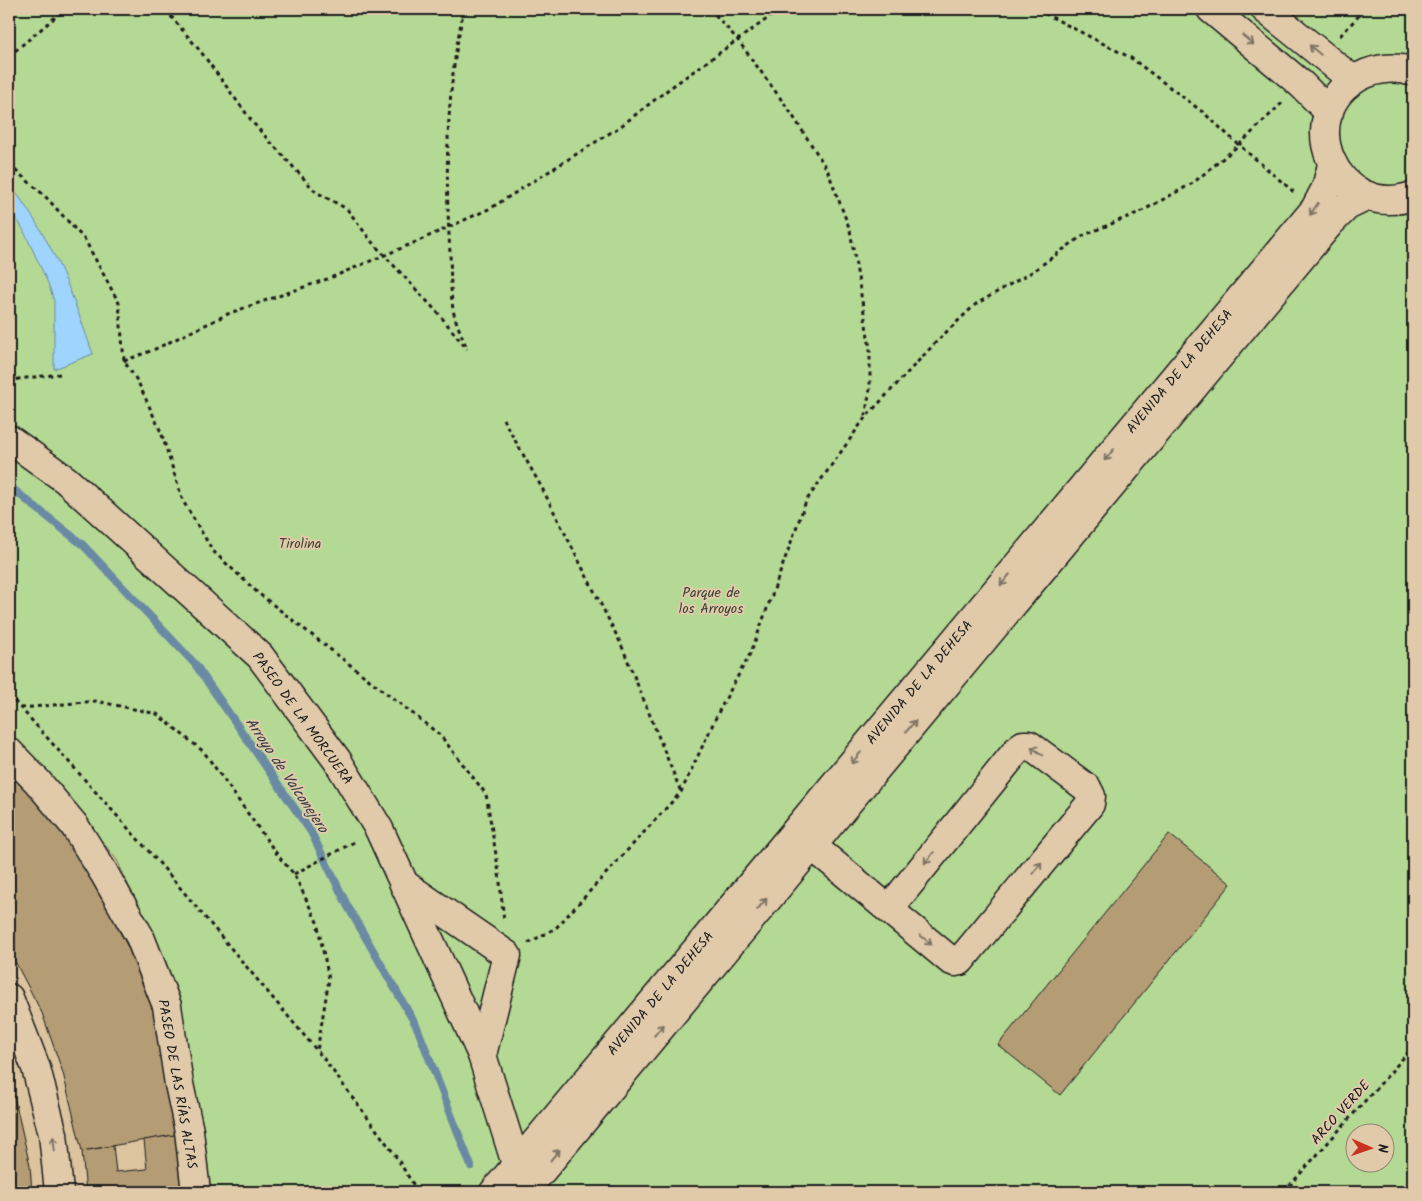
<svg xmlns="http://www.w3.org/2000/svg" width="1422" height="1201" font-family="Kalam,sans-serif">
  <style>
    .green { fill: #b4d994; stroke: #687a58; fill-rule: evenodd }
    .water { fill: #9fd4fe; stroke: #6b8aa4 }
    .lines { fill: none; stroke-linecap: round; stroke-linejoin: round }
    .stream { stroke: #6b8aa4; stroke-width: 8 }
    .building { fill: #b49d75; stroke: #1c1c1c }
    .minor-casing { stroke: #1c1c1c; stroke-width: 31 }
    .path { stroke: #1c1c1c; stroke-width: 3; stroke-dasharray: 4 4; stroke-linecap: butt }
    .minor { stroke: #e0caaa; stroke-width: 28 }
    .oneway { stroke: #7e7363 }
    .labels { text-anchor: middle; stroke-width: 4; stroke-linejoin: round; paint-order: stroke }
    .street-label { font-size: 14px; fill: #1c1c1c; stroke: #e0caaa }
    .park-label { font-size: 14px; fill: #3a4234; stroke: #e0caaa }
    .water-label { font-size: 15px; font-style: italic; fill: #364149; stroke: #e0caaa }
  </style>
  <rect width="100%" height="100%" fill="#dcc49f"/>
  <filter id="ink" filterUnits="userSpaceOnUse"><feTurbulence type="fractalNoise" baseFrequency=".02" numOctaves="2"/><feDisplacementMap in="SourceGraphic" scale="10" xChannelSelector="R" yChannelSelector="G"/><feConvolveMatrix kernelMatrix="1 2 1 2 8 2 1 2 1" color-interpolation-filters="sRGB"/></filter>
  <g filter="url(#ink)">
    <path class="green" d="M 9,9 L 1413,9 L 1413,1192 L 203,1192 L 171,979 L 117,860 L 37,760 L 9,735 ZM 1354,1134 L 1384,1134 L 1384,1164 L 1354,1164 Z"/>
    <path class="water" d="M 9,183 C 24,203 38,224 50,247 C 68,280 80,318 93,354 L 54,369 L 54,301 L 48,283 L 23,229 L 9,207 Z"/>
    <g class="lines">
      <polyline class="stream" points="9,486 83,545 195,664 311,832 347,905 417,1027 471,1166"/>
    </g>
    <g class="building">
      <polygon points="9,766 52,818 93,881 137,964 163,1029 180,1134 82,1151 63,1073 42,1013 9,950"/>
      <polygon points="1169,834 1231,884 1060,1095 998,1045"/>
      <polygon points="9,1074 30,1166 32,1192 9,1192"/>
      <polygon points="180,1134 189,1192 150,1192 150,1188 119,1192 86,1192 82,1151 113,1146 116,1172 147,1169 144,1140"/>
    </g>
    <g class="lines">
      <g class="minor-casing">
        <g id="minor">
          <polyline points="1211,9 1301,84 1329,112"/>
          <polyline points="1265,9 1353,80"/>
          <path d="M 1413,72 C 1397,66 1377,68 1361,76 C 1289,113 1335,222 1413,196"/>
          <polyline points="9,439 66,480 260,656 337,760 379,829 482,1055 516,1164"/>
          <polyline points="9,752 37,781 74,825 104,873 140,937 167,1006 179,1084 189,1131 196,1192"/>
          <polyline points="811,845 950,960 955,962 960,961 1090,804 1091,796 1087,788 1029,745 1023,745 1018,749 889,909"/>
          <polyline points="404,884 507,955 482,1055"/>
          <polyline points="9,998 36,1068 53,1134 59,1192"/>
          <polyline points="494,1192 1315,209 1326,188 1332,165"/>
          <polyline points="524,1192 1330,223 1347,206 1368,196"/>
        </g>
      </g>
      <g class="path">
        <polyline points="167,9 169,14 201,52 254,124 316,192 347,209 372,242 438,313 467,349"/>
        <path d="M 464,9 C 446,89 445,171 450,253 C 451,271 450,297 454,314 C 457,325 462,336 466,346"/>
        <polyline points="710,9 737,39 789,110 827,169 850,230 870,348 870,389 865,418"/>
        <polyline points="1405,9 1413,15"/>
        <polyline points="1340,36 1365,9"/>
        <polyline points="9,56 65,9"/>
        <polyline points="1282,103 1239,145 1295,193"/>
        <polyline points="9,165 44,195 85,240 119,303 124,361 138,382 161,432 183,501 213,551 258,593 440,735 486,794 499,873 504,921"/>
        <polyline points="124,361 153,350 230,313 330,278 416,242 491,208 621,126 670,88 781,9"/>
        <polyline points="9,382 18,379 60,374"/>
        <polyline points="503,419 542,488 621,644 681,792"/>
        <polyline points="9,695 161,865 324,1059 393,1152 418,1192"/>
        <polyline points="21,708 96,701 157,714 204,752 279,857 294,874 317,922 329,979 317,1051"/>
        <polyline points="294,874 356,841"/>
        <polyline points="528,943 556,928 681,792 719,711 752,650 806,501 865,418 939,339 976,304 1032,272 1082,236 1142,211 1193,183 1239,145 1204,113 1131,58 1036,9"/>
        <polyline points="1284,1192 1413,1047"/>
      </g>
      <use href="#minor" class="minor"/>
    </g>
    <defs><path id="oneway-shaft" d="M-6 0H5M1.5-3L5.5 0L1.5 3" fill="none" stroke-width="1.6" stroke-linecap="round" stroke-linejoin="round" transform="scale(1.25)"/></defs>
    <g class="oneway">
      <use href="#oneway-shaft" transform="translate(1248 40) rotate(40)"/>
      <use href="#oneway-shaft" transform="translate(1315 50) rotate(-140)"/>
      <use href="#oneway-shaft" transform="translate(1314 209) rotate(124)"/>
      <use href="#oneway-shaft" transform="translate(1109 455) rotate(130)"/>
      <use href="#oneway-shaft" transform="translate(1005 580) rotate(130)"/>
      <use href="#oneway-shaft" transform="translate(911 726) rotate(-50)"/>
      <use href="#oneway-shaft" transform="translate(1037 751) rotate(-144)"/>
      <use href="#oneway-shaft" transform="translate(856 758) rotate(130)"/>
      <use href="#oneway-shaft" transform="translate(929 858) rotate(129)"/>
      <use href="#oneway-shaft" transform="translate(1037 868) rotate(-51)"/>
      <use href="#oneway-shaft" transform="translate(762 904) rotate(-50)"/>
      <use href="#oneway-shaft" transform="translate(926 940) rotate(40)"/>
      <use href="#oneway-shaft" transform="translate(659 1030) rotate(-50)"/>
      <use href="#oneway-shaft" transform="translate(54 1144) rotate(-96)"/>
      <use href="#oneway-shaft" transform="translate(555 1155) rotate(-50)"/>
    </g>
  </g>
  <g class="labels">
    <g class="street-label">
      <text transform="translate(1179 371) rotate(-50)" y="5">AVENIDA DE LA DEHESA</text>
      <text transform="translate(919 682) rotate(-50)" y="5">AVENIDA DE LA DEHESA</text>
      <text transform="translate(303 718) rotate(54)" y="5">PASEO DE LA MORCUERA</text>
      <text transform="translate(660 993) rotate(-50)" y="5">AVENIDA DE LA DEHESA</text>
      <text transform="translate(178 1084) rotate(80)" y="5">PASEO DE LAS RÍAS ALTAS</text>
      <text transform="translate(1340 1112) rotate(-48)" y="5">ARCO VERDE</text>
    </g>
    <g class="park-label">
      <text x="300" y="548">Tirolina</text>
      <text x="711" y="597">Parque de<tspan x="711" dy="16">los Arroyos</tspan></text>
    </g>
    <g class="water-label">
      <text transform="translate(287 775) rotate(56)" y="5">Arroyo de Valconejero</text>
    </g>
  </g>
  <rect width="1422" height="1201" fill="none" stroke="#e0caaa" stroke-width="30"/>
  <rect x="15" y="15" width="1392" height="1171" fill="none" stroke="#1c1c1c" stroke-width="2" filter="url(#ink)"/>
  <g transform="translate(1370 1148) rotate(92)"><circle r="24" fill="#e0caaa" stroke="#928471"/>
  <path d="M0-4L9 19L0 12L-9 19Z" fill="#c8321e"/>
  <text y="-8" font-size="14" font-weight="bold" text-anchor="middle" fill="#1c1c1c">N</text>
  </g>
</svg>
